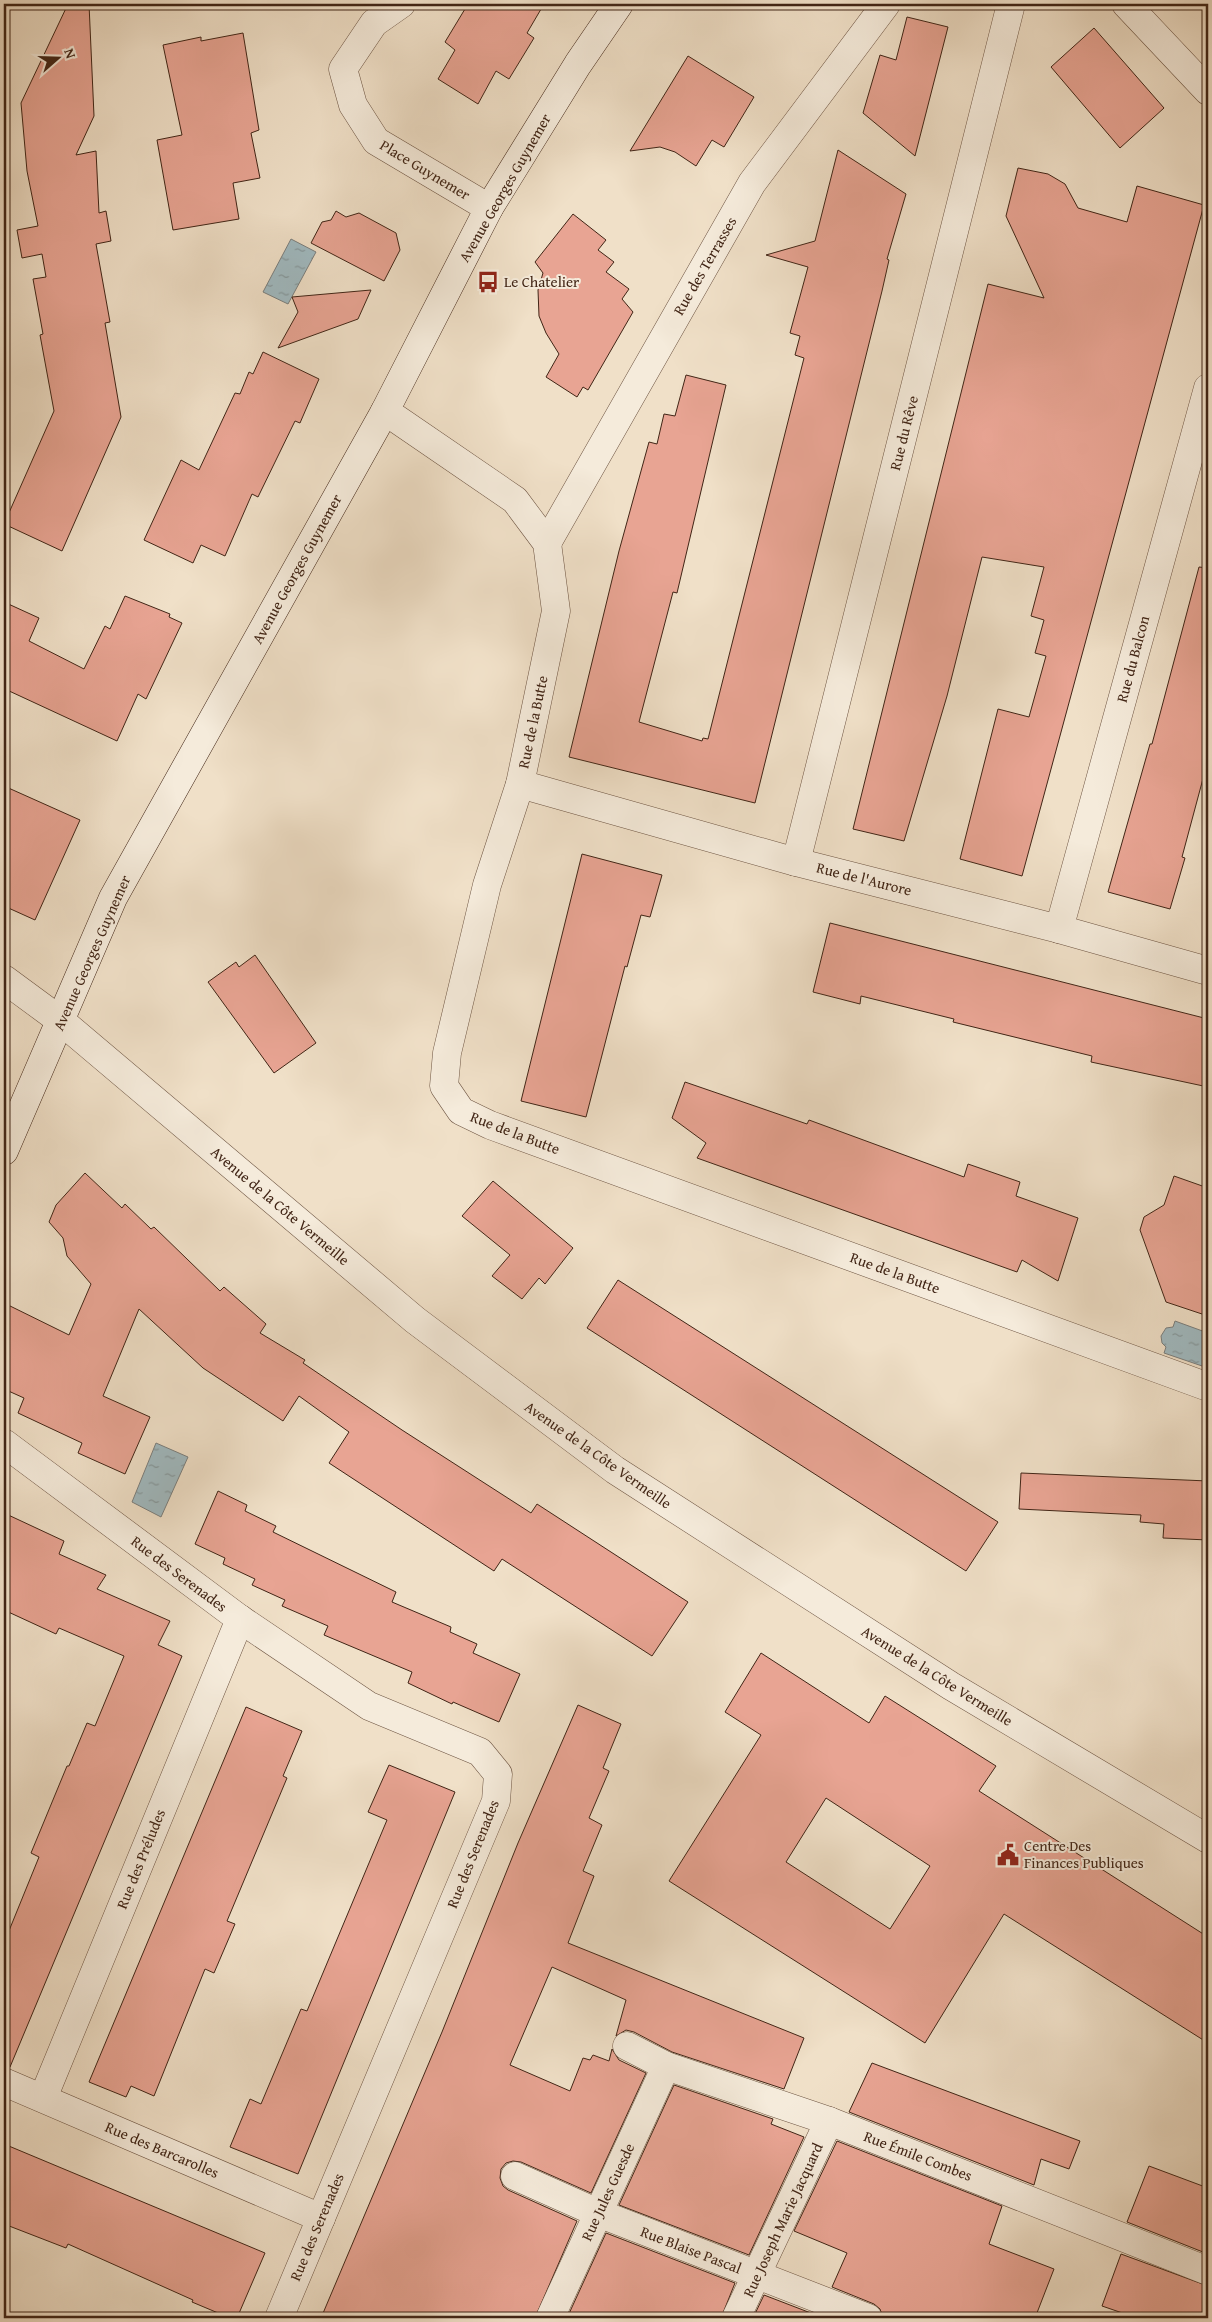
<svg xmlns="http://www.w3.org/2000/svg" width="1212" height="2322" font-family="'Gentium Book Plus',serif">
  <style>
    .water { fill: url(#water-ripples); stroke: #7a7e7d }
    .building { fill: #e8a493; stroke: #412516; fill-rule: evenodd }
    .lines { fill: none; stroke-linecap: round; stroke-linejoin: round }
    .street-casing { stroke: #6d5442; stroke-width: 29 }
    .secondary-casing { stroke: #412516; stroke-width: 29 }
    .street { stroke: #f5ebdb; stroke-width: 28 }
    .secondary { stroke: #f5ebdb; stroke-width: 28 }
    .labels { text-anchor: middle; stroke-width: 4; stroke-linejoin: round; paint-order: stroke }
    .street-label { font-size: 15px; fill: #412516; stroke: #f5ebdb }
    .poi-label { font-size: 15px; fill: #412516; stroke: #f5ebdb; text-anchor: start }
  </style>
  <defs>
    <pattern id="water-ripples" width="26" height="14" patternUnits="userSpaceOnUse" patternTransform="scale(1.25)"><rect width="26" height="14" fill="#a0bac1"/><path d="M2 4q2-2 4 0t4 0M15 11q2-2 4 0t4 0" fill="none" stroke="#84979c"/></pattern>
  </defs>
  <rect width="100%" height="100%" fill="#f0e0c8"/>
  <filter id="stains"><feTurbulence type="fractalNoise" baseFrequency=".004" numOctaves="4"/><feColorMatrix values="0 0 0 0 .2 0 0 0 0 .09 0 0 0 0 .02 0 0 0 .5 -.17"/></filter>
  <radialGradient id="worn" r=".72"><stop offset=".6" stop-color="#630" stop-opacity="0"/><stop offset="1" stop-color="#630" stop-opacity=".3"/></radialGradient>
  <g class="water">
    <polygon points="291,239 316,252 288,304 263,292"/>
    <polygon points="1175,1321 1208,1333 1208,1368 1164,1353 1166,1347 1162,1343 1161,1336 1166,1328 1173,1327"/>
    <polygon points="156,1443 188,1457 161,1517 132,1502"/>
  </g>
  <g class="building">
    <polygon points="68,4 89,4 94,116 76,155 96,151 99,213 106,211 111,241 96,244 110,322 105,323 121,417 62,551 4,524 54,411 40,335 43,334 33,279 46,277 42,254 22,258 17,230 38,226 27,171 21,103"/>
    <polygon points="468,4 544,4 527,33 534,38 509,79 496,71 478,104 438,79 455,50 445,42"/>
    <polygon points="907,17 948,27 915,156 863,113 880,55 896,60"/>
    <polygon points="1094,28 1164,108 1120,148 1051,67"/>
    <polygon points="243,33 259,130 251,133 260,178 233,183 239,219 173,230 157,140 182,135 163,45 201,37 201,41"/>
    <polygon points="688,56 754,97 724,147 712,140 696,166 675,152 660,147 630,151"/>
    <polygon points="838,150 906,194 887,259 889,260 882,291 755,803 569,757 619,551 649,442 657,444 664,414 675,416 686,375 726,385 677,593 673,592 639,722 702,741 703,738 708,739 804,358 795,355 800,336 790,333 808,267 766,255 815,241"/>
    <polygon points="1018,168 1048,174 1065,184 1078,208 1127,222 1137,186 1204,205 1022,876 960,859 998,709 1029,717 1046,656 1035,653 1044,620 1031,616 1044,567 982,557 947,696 904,841 853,829 988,284 1044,298 1006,216"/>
    <polygon points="336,211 346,217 359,213 396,233 400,250 384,281 311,243 322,222 331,220"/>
    <polygon points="573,214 606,240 598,250 614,262 606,272 629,289 622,299 633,312 588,390 583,387 577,397 546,377 559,354 546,333 539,316 538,290 543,273 535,262"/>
    <polygon points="371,290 358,319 278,348 298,312 292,297"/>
    <polygon points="263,352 319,379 300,423 295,421 258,497 252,494 225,556 201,545 193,563 144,540 181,460 199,470 235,393 240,394 249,372 253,374"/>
    <polygon points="1199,567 1208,568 1208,760 1182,857 1185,858 1170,909 1108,892 1150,744 1152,744"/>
    <polygon points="125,596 170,614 169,617 182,623 146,699 138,694 117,741 7,690 4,698 4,602 39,618 29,641 84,669 105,626 110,629"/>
    <polygon points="4,786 80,820 35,920 4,906"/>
    <polygon points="582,854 662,875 650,917 641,915 627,967 625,966 586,1117 521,1101"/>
    <polygon points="830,923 1208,1019 1208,1087 1091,1062 1092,1056 953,1022 954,1019 861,996 860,1004 813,992"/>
    <polygon points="255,955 316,1043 274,1073 208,982 236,962 239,967"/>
    <polygon points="685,1082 807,1124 809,1120 964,1177 968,1164 1020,1182 1016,1196 1078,1218 1058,1281 1022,1260 1017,1272 697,1158 706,1143 672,1118"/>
    <polygon points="85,1173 122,1208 125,1204 151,1229 154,1227 220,1291 224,1287 266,1324 260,1333 305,1360 303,1363 402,1430 531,1513 537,1504 688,1602 652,1656 502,1559 494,1571 329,1463 349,1432 299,1396 283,1421 203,1368 139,1309 103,1396 150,1417 125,1474 78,1453 82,1443 18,1413 24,1398 4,1389 4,1303 69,1335 91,1284 67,1256 63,1238 49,1222 56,1205"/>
    <polygon points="1174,1176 1208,1188 1208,1316 1166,1302 1140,1230 1144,1217 1164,1205"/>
    <polygon points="493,1181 573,1248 545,1284 539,1278 522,1299 492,1276 510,1255 462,1216"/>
    <polygon points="618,1280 998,1522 966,1571 587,1328"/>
    <polygon points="1021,1473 1208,1481 1208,1540 1163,1538 1164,1524 1140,1522 1141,1515 1019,1509"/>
    <polygon points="218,1491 247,1505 245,1511 276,1526 273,1532 396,1592 392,1602 451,1627 450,1632 477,1644 473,1653 520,1674 499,1722 453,1702 452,1704 408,1683 412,1672 324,1635 328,1626 282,1606 285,1600 252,1585 255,1579 223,1564 225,1558 195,1544"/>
    <polygon points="4,1513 64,1541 59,1554 106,1575 97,1589 170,1621 158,1645 182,1656 10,2067 4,2067 4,1943 39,1857 31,1853 67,1766 69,1766 87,1723 95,1726 124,1656 59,1628 56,1634 4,1610"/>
    <path d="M 761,1653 L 869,1723 L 885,1696 L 996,1766 L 979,1791 L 1208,1937 L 1208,2043 L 1004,1914 L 925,2043 L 669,1881 L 761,1735 L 725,1712 ZM 826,1798 L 930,1866 L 890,1929 L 786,1862 Z"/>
    <polygon points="578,1705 621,1724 603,1768 609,1771 589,1818 602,1825 583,1871 594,1876 568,1943 804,2038 784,2089 672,2052 634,2032 626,2030 616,2036 626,2000 552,1967 510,2065 570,2091 583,2058 590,2060 593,2055 609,2061 612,2049 619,2060 646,2073 591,2193 521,2162 513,2161 506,2163 501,2169 500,2178 503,2186 508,2190 577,2221 535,2318 321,2318 442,2032 518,1843"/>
    <polygon points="246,1707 302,1731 283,1776 287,1778 227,1921 235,1924 214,1973 205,1969 154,2096 131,2086 126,2097 89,2082"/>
    <polygon points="389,1765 455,1792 298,2174 230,2147 250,2099 261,2104 301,2009 307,2011 387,1820 368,1812"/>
    <polygon points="872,2063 1080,2141 1069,2169 1041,2159 1034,2185 849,2112"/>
    <polygon points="674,2085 773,2119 771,2124 804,2137 749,2255 619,2205"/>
    <polygon points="837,2141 1002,2206 989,2244 1054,2269 1035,2318 883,2318 880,2309 874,2304 832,2287 847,2253 794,2231"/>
    <polygon points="4,2144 265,2253 237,2318 230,2318 192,2302 193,2300 68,2244 66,2248 4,2224"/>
    <polygon points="1149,2166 1208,2188 1208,2254 1127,2222"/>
    <polygon points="606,2233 735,2283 721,2318 567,2318"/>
    <polygon points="1121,2254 1208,2286 1208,2318 1137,2318 1102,2306"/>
    <polygon points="764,2295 816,2315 815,2318 753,2318"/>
  </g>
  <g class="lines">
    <g class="street-casing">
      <g id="street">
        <polyline points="401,4 374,23 343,69 353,105 376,141 489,208"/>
        <polyline points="1126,4 1208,91"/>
        <polyline points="385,411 515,500 547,543 556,611 520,784 487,885 447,1053 444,1086 461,1111 490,1125 1208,1387"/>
        <polyline points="547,543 752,183 886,4"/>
        <polyline points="520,784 796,862 1059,929 1208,971"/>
        <polyline points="796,862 1011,4"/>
        <polyline points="1059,929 1208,388"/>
        <polyline points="4,979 61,1021 415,1320 615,1470 951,1686 1208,1839"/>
        <polyline points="4,1443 240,1619 369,1706 480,1752 498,1774 496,1801 279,2318"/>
        <polyline points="627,2046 666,2066 829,2121 1208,2271"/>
        <polyline points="4,2082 321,2218"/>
        <polyline points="43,2098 240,1619"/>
        <polyline points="515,2176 598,2213 868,2318"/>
        <polyline points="550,2318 666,2066"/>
        <polyline points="736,2318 829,2121"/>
      </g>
    </g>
    <g class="secondary-casing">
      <polyline id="secondary" points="4,1151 113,898 385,411 489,208 578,64 619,4"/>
    </g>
    <use href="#street" class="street"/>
    <use href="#secondary" class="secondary"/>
  </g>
  <defs>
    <g id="bus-bare" transform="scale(1.725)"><path d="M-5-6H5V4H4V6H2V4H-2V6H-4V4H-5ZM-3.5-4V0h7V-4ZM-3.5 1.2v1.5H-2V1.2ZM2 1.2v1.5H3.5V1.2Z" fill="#8f2418" stroke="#f5ebdb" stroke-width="2.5" paint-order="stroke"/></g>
    <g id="civic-bare" transform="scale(1.725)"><path d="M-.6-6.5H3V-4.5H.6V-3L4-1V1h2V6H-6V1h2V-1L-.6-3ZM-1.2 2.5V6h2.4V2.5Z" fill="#8f2418" stroke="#f5ebdb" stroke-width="2.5" paint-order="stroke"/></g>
  </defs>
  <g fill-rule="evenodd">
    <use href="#bus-bare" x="488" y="282"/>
    <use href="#civic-bare" x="1008" y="1855"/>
  </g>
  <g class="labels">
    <g class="street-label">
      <text transform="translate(425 170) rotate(31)" y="5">Place Guynemer</text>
      <text transform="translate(505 188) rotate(-60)" y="5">Avenue Georges Guynemer</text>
      <text transform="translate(705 266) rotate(-60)" y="5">Rue des Terrasses</text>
      <text transform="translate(904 433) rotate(-76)" y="5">Rue du Rêve</text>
      <text transform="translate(297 569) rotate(-61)" y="5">Avenue Georges Guynemer</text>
      <text transform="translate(1133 659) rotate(-75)" y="5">Rue du Balcon</text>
      <text transform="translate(533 722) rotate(-78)" y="5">Rue de la Butte</text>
      <text transform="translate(864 879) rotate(14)" y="5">Rue de l'Aurore</text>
      <text transform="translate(92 953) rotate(-66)" y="5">Avenue Georges Guynemer</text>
      <text transform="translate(515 1133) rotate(21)" y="5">Rue de la Butte</text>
      <text transform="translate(280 1206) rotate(40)" y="5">Avenue de la Côte Vermeille</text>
      <text transform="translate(895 1273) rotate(20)" y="5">Rue de la Butte</text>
      <text transform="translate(598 1455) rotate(35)" y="5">Avenue de la Côte Vermeille</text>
      <text transform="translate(179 1574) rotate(37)" y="5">Rue des Serenades</text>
      <text transform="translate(937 1676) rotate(32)" y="5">Avenue de la Côte Vermeille</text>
      <text transform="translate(473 1854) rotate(-68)" y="5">Rue des Serenades</text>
      <text transform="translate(141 1859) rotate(-68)" y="5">Rue des Préludes</text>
      <text transform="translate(162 2150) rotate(23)" y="5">Rue des Barcarolles</text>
      <text transform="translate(918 2156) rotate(21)" y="5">Rue Émile Combes</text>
      <text transform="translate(608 2192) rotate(-65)" y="5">Rue Jules Guesde</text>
      <text transform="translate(783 2220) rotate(-65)" y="5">Rue Joseph Marie Jacquard</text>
      <text transform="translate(317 2227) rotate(-67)" y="5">Rue des Serenades</text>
      <text transform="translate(691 2250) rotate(21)" y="5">Rue Blaise Pascal</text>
    </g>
    <g class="poi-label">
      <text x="504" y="287">Le Chatelier</text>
      <text x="1024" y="1851">Centre Des<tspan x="1024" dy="17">Finances Publiques</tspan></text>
    </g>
  </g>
  <rect width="1212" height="2322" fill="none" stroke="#f0e0c8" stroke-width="20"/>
  <rect x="5" y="5" width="1202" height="2312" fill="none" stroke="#412516" stroke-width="2.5"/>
  <rect x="10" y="10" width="1192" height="2302" fill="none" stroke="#412516"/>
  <g transform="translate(58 58) rotate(70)" stroke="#f5ebdb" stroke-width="4" paint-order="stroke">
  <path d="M0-4L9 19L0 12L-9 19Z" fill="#412516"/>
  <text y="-8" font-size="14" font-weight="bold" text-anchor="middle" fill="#412516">N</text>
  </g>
  <rect width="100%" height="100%" filter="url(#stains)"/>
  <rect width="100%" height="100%" fill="url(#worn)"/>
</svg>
